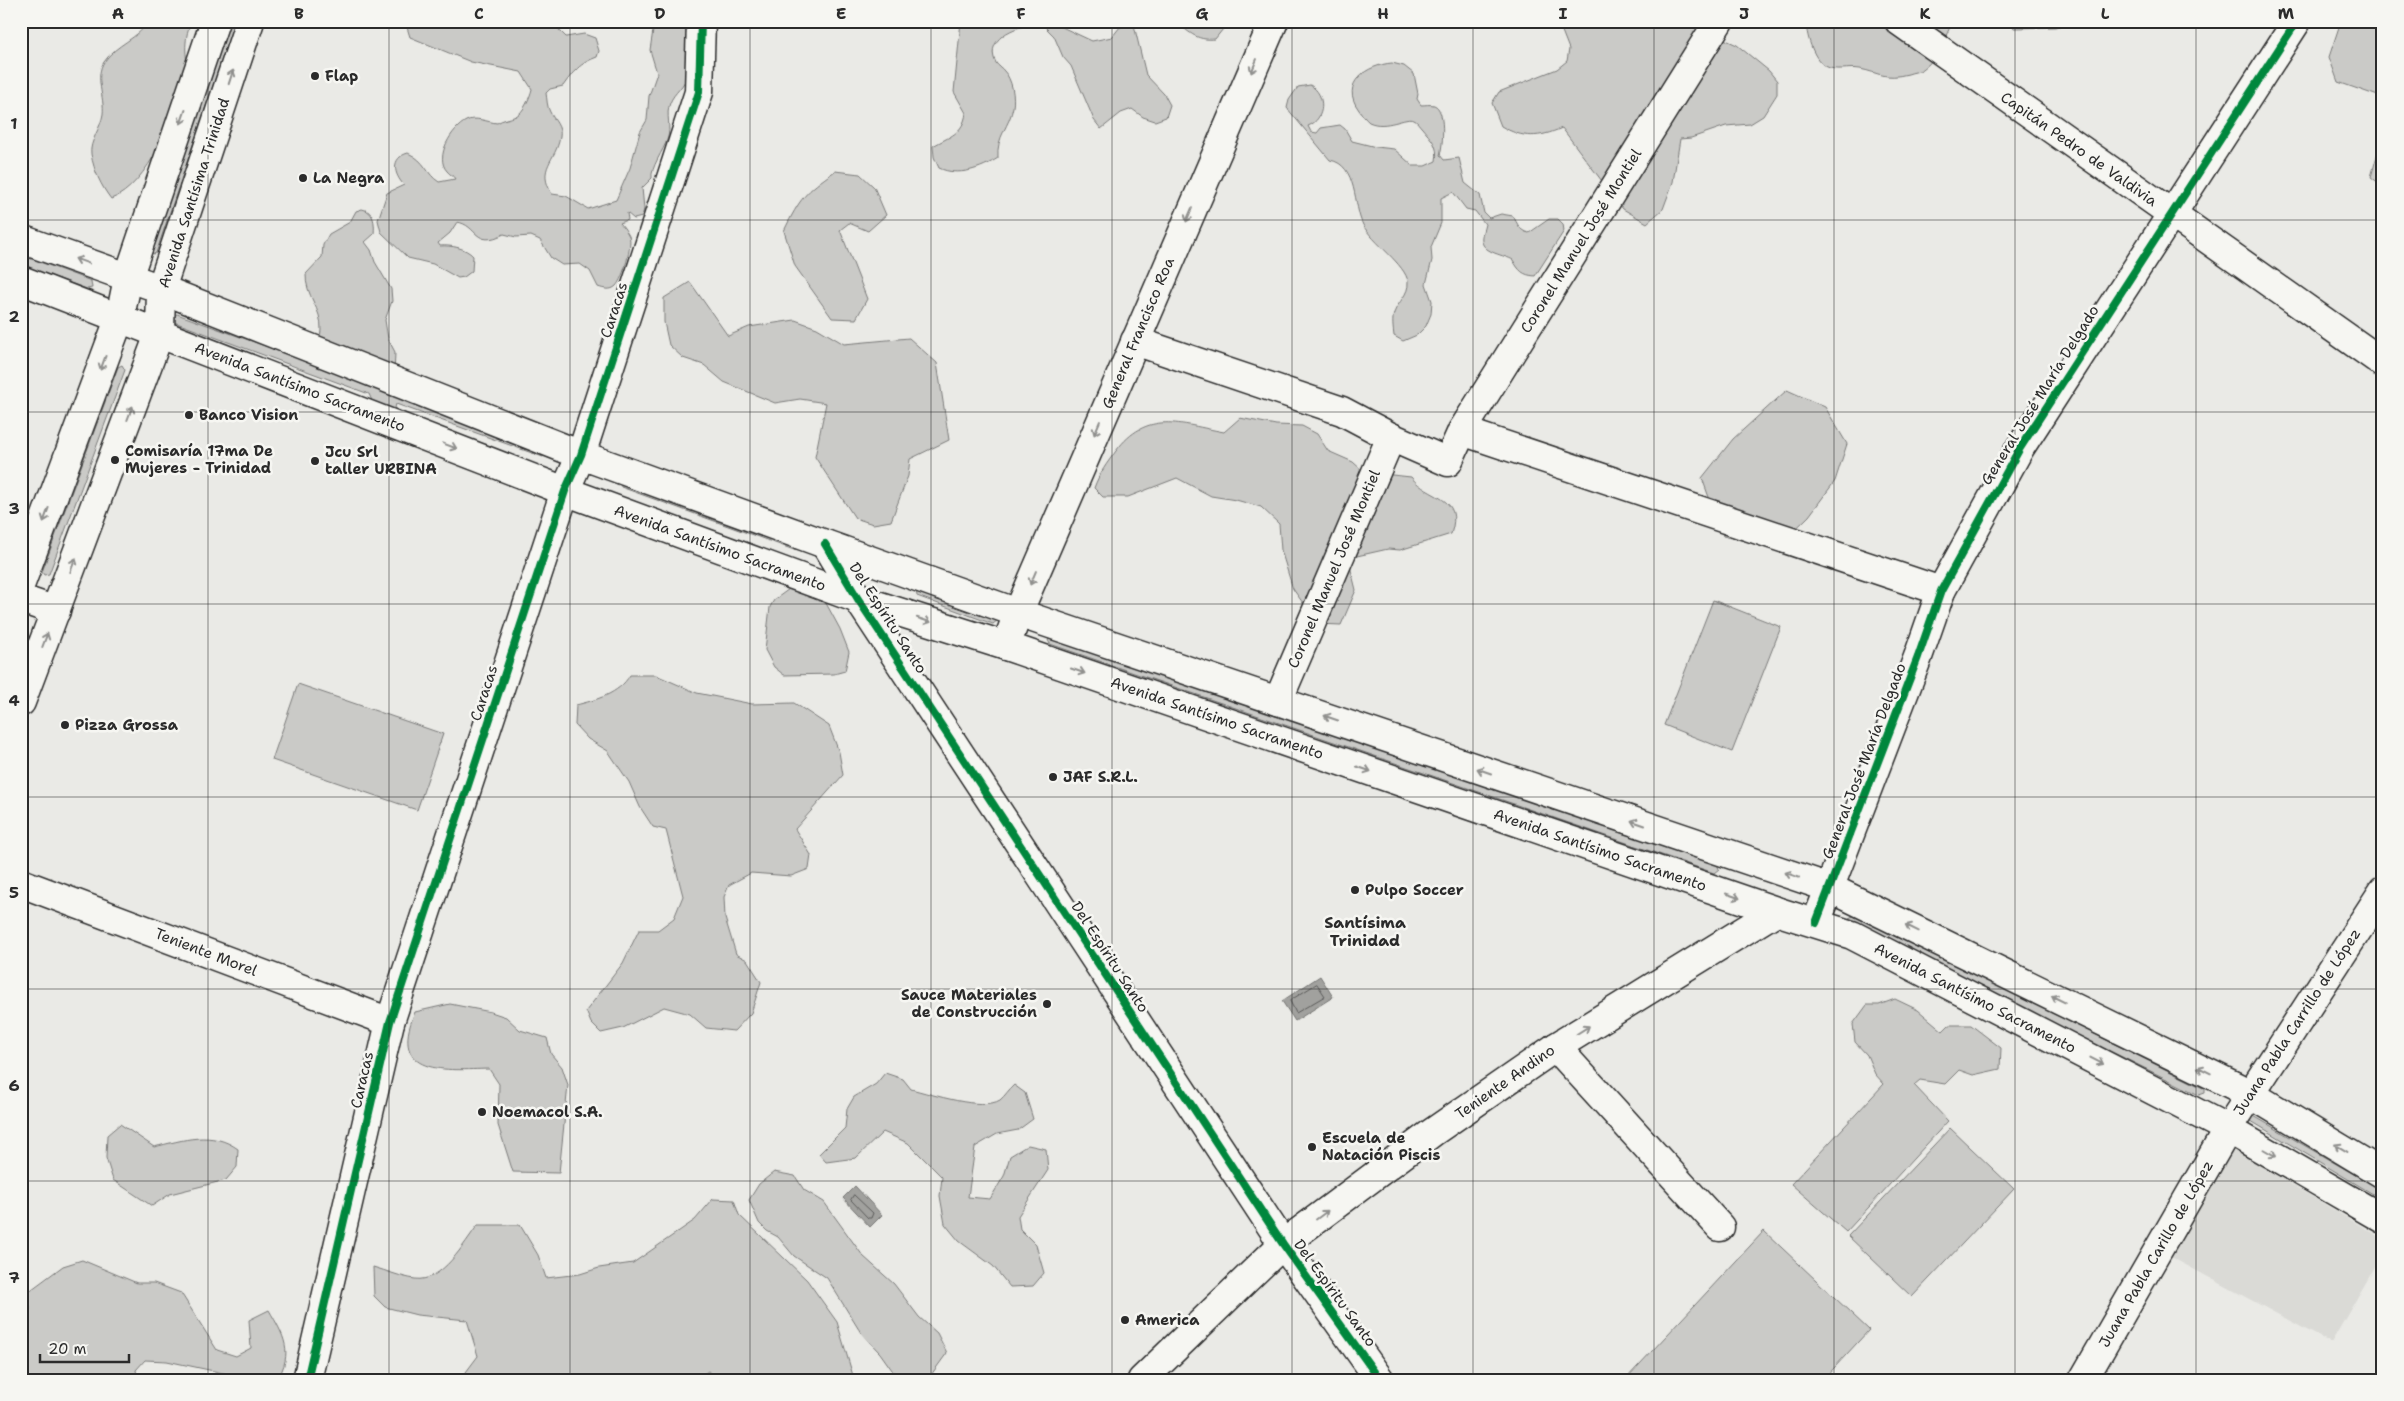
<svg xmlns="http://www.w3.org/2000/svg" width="2404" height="1401" font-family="'Shantell Sans',sans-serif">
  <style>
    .built { fill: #dadad6 }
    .green { fill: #cacac7; stroke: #7a7a79 }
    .water { fill: #a1a19e; stroke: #727270 }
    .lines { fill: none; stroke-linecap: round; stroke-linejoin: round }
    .shore { stroke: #5a5a59; stroke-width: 1 }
    .street-casing { stroke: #2b2b2b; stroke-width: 31 }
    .primary-casing { stroke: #2b2b2b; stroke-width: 31 }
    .street { stroke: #f6f6f2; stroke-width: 28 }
    .primary { stroke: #f6f6f2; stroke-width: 28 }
    .cycleway-casing { stroke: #f6f6f2; stroke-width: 11 }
    .cycleway { stroke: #00873e; stroke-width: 8 }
    .oneway { stroke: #90908e }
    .grid { fill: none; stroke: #2b2b2b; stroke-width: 1; stroke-opacity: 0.55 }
    .poi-dot { fill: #2b2b2b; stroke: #f6f6f2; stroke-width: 2 }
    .labels { text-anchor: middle; stroke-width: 5; stroke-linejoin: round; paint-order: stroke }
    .poi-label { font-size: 15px; font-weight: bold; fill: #2b2b2b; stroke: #f6f6f2; text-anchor: start }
    .street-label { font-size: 15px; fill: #2b2b2b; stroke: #f6f6f2 }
    .neighbourhood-label { font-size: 16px; font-weight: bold; fill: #2b2b2b; stroke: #f6f6f2 }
    .neatline { fill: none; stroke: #2b2b2b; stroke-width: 2 }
    .grid-label { font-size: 16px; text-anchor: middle; font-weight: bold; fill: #2b2b2b }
  </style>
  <rect width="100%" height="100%" fill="#eaeae6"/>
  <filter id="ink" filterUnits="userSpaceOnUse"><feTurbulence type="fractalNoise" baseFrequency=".02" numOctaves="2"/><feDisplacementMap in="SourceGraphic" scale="10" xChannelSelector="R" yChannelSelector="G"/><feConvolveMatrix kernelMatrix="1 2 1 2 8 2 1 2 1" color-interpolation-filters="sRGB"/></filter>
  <g filter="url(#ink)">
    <polygon class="built" points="2235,1151 2383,1239 2383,1253 2331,1343 2171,1257 2228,1155"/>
    <g class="green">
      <path d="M 149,21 L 191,21 C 183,42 185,58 191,79 C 175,114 148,186 111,199 C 101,186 94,171 91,154 C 89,142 101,128 103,114 C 105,97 94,77 104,62 C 116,44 138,39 149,21 Z"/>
      <polygon points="230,21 235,21 156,253 153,254 152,251"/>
      <path d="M 405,21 L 536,21 L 539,25 L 551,22 L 566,37 L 584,34 L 595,38 L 599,51 L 597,57 C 580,63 573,72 563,86 L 550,89 L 546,93 C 547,99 547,107 550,112 C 554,120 562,127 560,137 C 556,161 536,168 552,194 L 566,196 L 588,209 L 616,200 L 630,168 L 640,132 L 647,120 L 649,96 L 657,73 L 650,50 L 654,24 L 656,21 L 687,21 L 689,24 C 688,40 690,58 687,74 C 685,87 674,92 670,103 C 665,115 672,127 667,140 C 664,149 650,169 652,178 L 642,188 L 644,209 L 642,217 L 634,219 L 627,213 L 628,220 L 620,223 C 623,226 627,232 629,236 C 633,244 623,279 616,286 C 611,291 604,289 598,287 L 590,271 L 580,264 L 562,265 L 551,258 L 540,240 L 531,236 L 516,237 L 504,234 C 474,249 478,225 457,222 L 450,233 L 438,243 L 440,246 C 451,245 466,248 473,256 L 472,271 L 464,277 L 458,278 L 433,264 L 408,258 L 381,232 L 378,220 L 387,193 L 404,185 C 394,175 390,158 408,153 C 426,161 426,174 439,182 L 455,179 C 453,175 450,175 447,171 C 434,157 452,128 466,121 C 475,116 487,122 497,123 C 503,119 510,119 516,116 C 524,112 530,97 532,89 L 521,72 L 471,62 L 410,37 Z"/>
      <path d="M 961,21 L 1049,21 L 1092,41 L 1112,37 L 1120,27 L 1134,25 L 1146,75 L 1164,94 L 1170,105 L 1166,117 L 1155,121 L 1143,117 L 1132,109 L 1121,113 L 1101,129 L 1094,120 L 1071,66 L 1063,57 L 1054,36 L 1042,24 C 1023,23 982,36 996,63 C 998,66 1002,68 1004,71 C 1012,79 1015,97 1013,107 C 1010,126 996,136 998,158 C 981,169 958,177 939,168 L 934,157 L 933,146 C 950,136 963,134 966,113 L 954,92 Z"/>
      <path d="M 1174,21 L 1224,21 L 1223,29 L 1215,39 C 1195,41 1189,31 1174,21 Z"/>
      <path d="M 1558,21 L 1716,21 L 1726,40 L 1737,45 L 1769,71 L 1777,81 L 1777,94 L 1763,116 L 1750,124 L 1726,126 L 1691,138 L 1680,139 L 1673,182 L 1663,209 L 1647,223 L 1623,209 L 1562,128 C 1539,138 1523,139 1501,126 L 1492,103 L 1499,92 L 1557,69 L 1567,61 L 1569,49 Z"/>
      <path d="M 1806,21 L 1948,21 L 1950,27 C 1943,42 1937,59 1923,69 C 1919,72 1913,72 1908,74 C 1885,80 1880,73 1860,69 C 1848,67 1836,72 1825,66 C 1813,59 1806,34 1806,21 Z"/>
      <polygon points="2010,21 2078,21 2055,27 2014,28"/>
      <polygon points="2341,21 2378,21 2383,33 2383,107 2378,96 2338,82 2329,57"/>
      <path d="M 1392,63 L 1404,66 L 1414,74 L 1418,94 L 1417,99 L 1421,105 C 1425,105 1430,104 1434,105 C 1446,109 1443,145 1440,155 L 1444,160 L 1459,158 L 1465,183 L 1480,195 L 1484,213 L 1489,218 L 1501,214 L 1513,216 C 1518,224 1519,231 1529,233 L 1549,219 L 1558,219 L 1563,224 L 1564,231 L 1535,276 C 1523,275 1519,271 1513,260 C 1505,255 1483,253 1482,241 C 1481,236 1484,229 1485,224 L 1475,211 L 1466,209 L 1453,192 L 1441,198 L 1441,223 L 1431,247 L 1432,260 L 1426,284 L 1432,301 L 1431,314 L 1426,326 L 1417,335 L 1403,341 L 1394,336 C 1393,328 1392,320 1394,313 C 1398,302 1409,294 1408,282 C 1406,265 1372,242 1363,225 C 1353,206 1358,165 1330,160 L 1287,108 L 1289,100 L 1298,87 L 1310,85 C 1326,94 1326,119 1308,126 L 1311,132 L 1317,133 L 1321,128 L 1340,125 L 1345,129 L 1352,141 L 1376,147 L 1394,149 L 1413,166 L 1425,166 L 1436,161 C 1439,145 1431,139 1422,128 C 1419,125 1417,121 1414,120 C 1406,116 1386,130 1369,122 C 1365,119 1362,114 1359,110 C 1339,83 1367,65 1392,63 Z"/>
      <polygon points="2383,134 2383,186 2371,177"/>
      <path d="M 835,171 L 860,174 L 874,187 L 886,215 L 868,231 L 849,223 L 840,230 L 867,299 L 856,319 L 832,318 L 795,266 L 784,231 C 800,198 805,192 835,171 Z"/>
      <path d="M 362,209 C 374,211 375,223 374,234 L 365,242 L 371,250 L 375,262 L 391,289 L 392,301 L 385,320 L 388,339 L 395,352 L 394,379 L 544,455 L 543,457 L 396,404 L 393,416 L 377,412 L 369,394 L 174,322 L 174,315 L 177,314 L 309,362 C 309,350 321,343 321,330 C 322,308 305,296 306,274 L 322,257 L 323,245 L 329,234 L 350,222 L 356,211 Z"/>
      <polygon points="21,255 91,281 92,288 87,289 21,265"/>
      <polygon points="690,282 728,336 749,327 795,320 817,328 844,344 909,338 937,363 949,440 910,459 908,476 891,521 873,524 855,518 815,457 826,403 800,399 775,403 724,382 704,365 683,358 669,345 664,322 664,298"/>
      <polygon points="122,365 125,370 49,574 44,575 42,572 118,367"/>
      <polygon points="1787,390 1825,407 1847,444 1835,481 1809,516 1776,548 1723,536 1702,478 1733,439"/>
      <path d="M 1240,418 L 1276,425 L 1302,426 L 1317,434 L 1328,451 L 1353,462 L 1364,472 L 1411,477 C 1429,500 1464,495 1451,534 L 1400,550 L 1388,549 L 1348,558 L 1356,590 L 1341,625 L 1318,624 L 1293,589 L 1281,550 L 1279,524 L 1261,507 L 1236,500 L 1211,496 L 1177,478 L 1128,497 L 1103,497 L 1094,488 C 1099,474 1107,463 1116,451 C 1147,409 1180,424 1224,432 Z"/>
      <polygon points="620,482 798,548 794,550 621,487"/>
      <polygon points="796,584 815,589 827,605 840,629 849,652 845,671 834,674 784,675 774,667 765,650 770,607 774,600"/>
      <polygon points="916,590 998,620 993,624 917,596"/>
      <polygon points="1713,600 1781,627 1732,752 1664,725"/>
      <polygon points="1052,636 1717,864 1719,869 1714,873 1050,644 1048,640"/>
      <path d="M 630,675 L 656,675 L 697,693 L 752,704 L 794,703 L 829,726 L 839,752 L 843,775 L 795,829 L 811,855 L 809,869 L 791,876 L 751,873 L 729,885 L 724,897 L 725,918 L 736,954 L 747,960 L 761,982 L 751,1013 L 734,1031 L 706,1028 L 690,1014 L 664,1007 L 623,1028 L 601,1033 L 591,1023 L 586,1011 L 623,963 L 639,930 L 658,930 L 674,918 L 683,896 L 666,830 L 653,827 L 640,807 L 629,782 L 608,751 L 588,739 L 575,725 L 576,705 C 596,700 619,694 630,675 Z"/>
      <polygon points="298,684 443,734 417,810 272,760"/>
      <polygon points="1855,915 2205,1089 2205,1093 2199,1095 1851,923 1849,918"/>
      <polygon points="1895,999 1918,1010 1943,1031 1949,1025 1971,1025 2001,1048 2000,1069 1973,1075 1959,1070 1945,1084 1920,1080 1914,1085 1948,1121 1846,1232 1791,1184 1884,1084 1875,1074 1867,1055 1855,1042 1853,1024 1867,1005 1879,1005"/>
      <path d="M 450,1004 L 491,1012 L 506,1017 L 520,1030 L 547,1038 L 551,1054 L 562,1067 L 568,1085 L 559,1173 L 513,1172 L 498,1125 L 499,1084 L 489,1069 C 447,1070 387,1077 415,1012 Z"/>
      <path d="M 885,1073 L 903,1079 L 911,1089 C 931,1094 983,1111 1000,1100 C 1005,1096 1009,1089 1014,1085 L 1025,1093 L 1033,1119 L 1018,1130 L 997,1134 L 975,1147 L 968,1197 L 990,1199 L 1004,1176 L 1010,1156 L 1028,1145 L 1046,1149 L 1048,1170 L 1018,1216 L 1020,1229 L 1036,1245 L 1044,1273 L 1033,1286 L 1010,1287 L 993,1266 L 959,1241 L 945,1224 L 940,1196 L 942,1177 L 908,1143 L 883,1132 L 856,1158 L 826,1162 L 819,1154 L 845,1128 L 847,1109 L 854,1097 L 876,1084 Z"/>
      <polygon points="2252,1115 2383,1191 2383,1200 2251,1121 2249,1120"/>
      <path d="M 120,1124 L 154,1147 C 183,1140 212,1130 238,1149 L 237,1167 L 226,1180 L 170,1194 L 152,1206 L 113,1180 L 106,1158 L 107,1135 Z"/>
      <polygon points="1950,1128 2014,1189 1912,1297 1848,1236"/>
      <polygon points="774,1172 795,1176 804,1190 824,1202 863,1256 894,1284 919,1317 937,1333 947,1353 931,1375 897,1377 880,1353 861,1333 827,1278 794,1256 778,1237 767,1231 759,1223 749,1200 759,1184"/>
      <path d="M 713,1199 L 734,1200 L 739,1215 L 807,1280 L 837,1322 L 854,1379 L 856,1380 L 719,1380 L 708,1371 L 694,1380 L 460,1380 L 478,1356 L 467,1320 L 417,1315 L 385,1307 L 374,1296 L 373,1267 C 387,1271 401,1277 415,1279 C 442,1283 464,1243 478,1225 L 520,1225 L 538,1255 L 546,1278 L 580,1274 L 599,1268 L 633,1263 L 695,1220 Z"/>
      <polygon points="1764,1231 1869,1330 1823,1380 1625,1380"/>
      <path d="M 82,1260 L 137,1283 L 154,1283 L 181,1293 L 217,1350 L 236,1356 L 251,1348 L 249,1320 L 269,1310 C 284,1336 294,1352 277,1380 L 246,1380 L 242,1377 L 167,1361 L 145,1360 L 136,1370 L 138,1380 L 25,1380 L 21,1376 L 21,1319 L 30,1310 L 28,1292 L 63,1266 Z"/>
    </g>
    <g class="water">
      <polygon points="1320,976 1333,997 1295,1021 1282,1001"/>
      <polygon points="855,1186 882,1215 870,1227 843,1198"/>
    </g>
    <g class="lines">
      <g class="shore">
        <polygon points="1317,984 1325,996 1296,1013 1290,1001"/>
        <polygon points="854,1195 873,1213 871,1218 868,1218 851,1200"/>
      </g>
      <g class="street-casing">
        <g id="street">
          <polyline points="1899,21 2383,363"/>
          <polyline points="1135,341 1342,411 1391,437 1448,462 1462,431 1719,21"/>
          <polyline points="1462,431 1941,591"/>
          <polyline points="825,544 858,599 1283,1244 1380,1380"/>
          <polyline points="21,599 56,611"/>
          <polyline points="1006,646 1018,613 1274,21"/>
          <polyline points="1278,701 1391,437"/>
          <polyline points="21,883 390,1022"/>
          <polyline points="1816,923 1918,657 1941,591 2020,448 2297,21"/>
          <polyline points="1556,1047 1720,1227"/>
          <polyline points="307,1380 390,1022 565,491 581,455 699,92 701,21"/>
          <polyline points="1142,1380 1283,1244 1433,1132 1556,1047 1776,911"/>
          <polyline points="2083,1380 2228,1129 2383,891"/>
        </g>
      </g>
      <g class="primary-casing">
        <g id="primary">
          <polyline points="21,239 161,289 581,455 825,544 1018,613 1830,888 2247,1092 2383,1174"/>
          <polyline points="21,280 565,491 858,599 1006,646 1776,911 1852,935 2228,1129 2383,1219"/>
          <polyline points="21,583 120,317 128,278 215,21"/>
          <polyline points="21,702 160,332 161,289 250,21"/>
        </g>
      </g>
      <use href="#street" class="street"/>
      <use href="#primary" class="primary"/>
      <g class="cycleway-casing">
        <g id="cycleway">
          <polyline points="825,544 858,599 1283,1244 1380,1380"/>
          <polyline points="1816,923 1918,657 1941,591 2020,448 2297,21"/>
          <polyline points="307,1380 390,1022 565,491 581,455 699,92 701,21"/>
        </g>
      </g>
      <use href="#cycleway" class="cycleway"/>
    </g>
    <defs><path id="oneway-shaft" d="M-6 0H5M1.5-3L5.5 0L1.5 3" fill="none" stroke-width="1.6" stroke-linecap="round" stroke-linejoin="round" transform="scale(1.25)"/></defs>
    <g class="oneway">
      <use href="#oneway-shaft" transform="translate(1254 66) rotate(113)"/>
      <use href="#oneway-shaft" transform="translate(231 77) rotate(-72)"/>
      <use href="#oneway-shaft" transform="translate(183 117) rotate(109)"/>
      <use href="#oneway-shaft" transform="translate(1189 215) rotate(113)"/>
      <use href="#oneway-shaft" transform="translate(82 261) rotate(-160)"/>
      <use href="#oneway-shaft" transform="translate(103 363) rotate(110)"/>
      <use href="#oneway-shaft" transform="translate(130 413) rotate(-69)"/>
      <use href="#oneway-shaft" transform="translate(1097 428) rotate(113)"/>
      <use href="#oneway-shaft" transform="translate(450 446) rotate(21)"/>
      <use href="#oneway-shaft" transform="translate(46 515) rotate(110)"/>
      <use href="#oneway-shaft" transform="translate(73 565) rotate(-69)"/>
      <use href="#oneway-shaft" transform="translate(1033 578) rotate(113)"/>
      <use href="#oneway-shaft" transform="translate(924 620) rotate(18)"/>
      <use href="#oneway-shaft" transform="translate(45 640) rotate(-69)"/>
      <use href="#oneway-shaft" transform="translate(1078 671) rotate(19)"/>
      <use href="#oneway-shaft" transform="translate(1331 718) rotate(-161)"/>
      <use href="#oneway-shaft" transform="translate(1364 769) rotate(19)"/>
      <use href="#oneway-shaft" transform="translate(1484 771) rotate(-161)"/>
      <use href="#oneway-shaft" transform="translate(1638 823) rotate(-161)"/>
      <use href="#oneway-shaft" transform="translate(1792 875) rotate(-161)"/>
      <use href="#oneway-shaft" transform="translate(1733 896) rotate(19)"/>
      <use href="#oneway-shaft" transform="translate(1912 928) rotate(-154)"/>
      <use href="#oneway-shaft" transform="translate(2058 999) rotate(-154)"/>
      <use href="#oneway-shaft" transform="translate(1583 1030) rotate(-32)"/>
      <use href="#oneway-shaft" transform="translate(2097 1061) rotate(27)"/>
      <use href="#oneway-shaft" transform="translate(2204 1070) rotate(-154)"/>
      <use href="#oneway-shaft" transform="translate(2341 1148) rotate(-149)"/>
      <use href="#oneway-shaft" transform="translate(2270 1153) rotate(30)"/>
      <use href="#oneway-shaft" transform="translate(1322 1215) rotate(-37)"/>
    </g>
  </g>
  <path class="grid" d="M 208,21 L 208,1380M 389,21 L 389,1380M 570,21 L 570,1380M 750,21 L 750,1380M 931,21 L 931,1380M 1112,21 L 1112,1380M 1292,21 L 1292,1380M 1473,21 L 1473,1380M 1654,21 L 1654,1380M 1834,21 L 1834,1380M 2015,21 L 2015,1380M 2196,21 L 2196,1380M 21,220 L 2383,220M 21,412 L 2383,412M 21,604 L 2383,604M 21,797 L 2383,797M 21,989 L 2383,989M 21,1181 L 2383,1181"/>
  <g class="poi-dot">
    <circle cx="315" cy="76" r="5"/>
    <circle cx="303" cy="178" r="5"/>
    <circle cx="189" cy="415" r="5"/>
    <circle cx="115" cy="460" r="5"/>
    <circle cx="315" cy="461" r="5"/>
    <circle cx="65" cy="725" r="5"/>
    <circle cx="1053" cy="777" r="5"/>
    <circle cx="1355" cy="890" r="5"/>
    <circle cx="1047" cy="1004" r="5"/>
    <circle cx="482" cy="1112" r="5"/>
    <circle cx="1312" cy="1147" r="5"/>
    <circle cx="1125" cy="1320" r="5"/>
  </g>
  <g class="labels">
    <g class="poi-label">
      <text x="325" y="81">Flap</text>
      <text x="313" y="183">La Negra</text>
      <text x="199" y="420">Banco Vision</text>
      <text x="125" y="456">Comisaría 17ma De<tspan x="125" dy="17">Mujeres - Trinidad</tspan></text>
      <text x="325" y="457">Jcu Srl<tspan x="325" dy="17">taller URBINA</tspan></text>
      <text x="75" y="730">Pizza Grossa</text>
      <text x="1063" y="782">JAF S.R.L.</text>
      <text x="1365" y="895">Pulpo Soccer</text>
      <text x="1037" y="1000" text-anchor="end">Sauce Materiales<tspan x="1037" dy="17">de Construcción</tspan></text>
      <text x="492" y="1117">Noemacol S.A.</text>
      <text x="1322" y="1143">Escuela de<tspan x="1322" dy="17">Natación Piscis</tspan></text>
      <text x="1135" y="1325">America</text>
    </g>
    <g class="street-label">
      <text transform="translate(2079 149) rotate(35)" y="5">Capitán Pedro de Valdivia</text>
      <text transform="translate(194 193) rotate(-72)" y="5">Avenida Santísima Trinidad</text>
      <text transform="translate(1581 241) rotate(-58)" y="5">Coronel Manuel José Montiel</text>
      <text transform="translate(614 310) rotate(-72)" y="5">Caracas</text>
      <text transform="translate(1138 333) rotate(-67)" y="5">General Francisco Roa</text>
      <text transform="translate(300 387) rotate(21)" y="5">Avenida Santísimo Sacramento</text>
      <text transform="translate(2040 395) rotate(-58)" y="5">General José María Delgado</text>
      <text transform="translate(720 548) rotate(20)" y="5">Avenida Santísimo Sacramento</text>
      <text transform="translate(1334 569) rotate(-67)" y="5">Coronel Manuel José Montiel</text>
      <text transform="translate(888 618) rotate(57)" y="5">Del Espíritu Santo</text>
      <text transform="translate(484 693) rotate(-72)" y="5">Caracas</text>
      <text transform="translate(1217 718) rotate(19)" y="5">Avenida Santísimo Sacramento</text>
      <text transform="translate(1864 761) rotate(-69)" y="5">General José María Delgado</text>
      <text transform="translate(1600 850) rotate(19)" y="5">Avenida Santísimo Sacramento</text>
      <text transform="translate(206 952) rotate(21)" y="5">Teniente Morel</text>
      <text transform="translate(1110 957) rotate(57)" y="5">Del Espíritu Santo</text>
      <text transform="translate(1975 998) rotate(27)" y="5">Avenida Santísimo Sacramento</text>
      <text transform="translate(2297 1022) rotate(-57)" y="5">Juana Pabla Carrillo de López</text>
      <text transform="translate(362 1080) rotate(-77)" y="5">Caracas</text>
      <text transform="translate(1505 1082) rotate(-35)" y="5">Teniente Andino</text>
      <text transform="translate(2156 1254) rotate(-60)" y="5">Juana Pabla Carillo de López</text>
      <text transform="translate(1335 1293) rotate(54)" y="5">Del Espíritu Santo</text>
    </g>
    <g class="neighbourhood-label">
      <text x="1365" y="928">Santísima<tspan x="1365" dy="18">Trinidad</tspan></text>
    </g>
  </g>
  <rect width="2404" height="1401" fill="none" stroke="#f6f6f2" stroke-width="55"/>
  <path d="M40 1354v8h89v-8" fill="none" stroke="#2b2b2b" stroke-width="2.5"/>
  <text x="48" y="1354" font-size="15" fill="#2b2b2b" stroke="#f6f6f2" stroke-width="4" paint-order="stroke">20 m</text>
  <rect x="28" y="28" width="2348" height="1346" class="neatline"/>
  <g class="grid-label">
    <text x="118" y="19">A</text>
    <text x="299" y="19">B</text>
    <text x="479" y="19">C</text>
    <text x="660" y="19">D</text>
    <text x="841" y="19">E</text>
    <text x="1021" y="19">F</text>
    <text x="1202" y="19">G</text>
    <text x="1383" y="19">H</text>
    <text x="1563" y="19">I</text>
    <text x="1744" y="19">J</text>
    <text x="1925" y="19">K</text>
    <text x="2105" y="19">L</text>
    <text x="2286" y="19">M</text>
    <text x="14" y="129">1</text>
    <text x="14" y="322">2</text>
    <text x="14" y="514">3</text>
    <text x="14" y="706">4</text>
    <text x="14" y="898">5</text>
    <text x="14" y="1091">6</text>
    <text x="14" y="1283">7</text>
  </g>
</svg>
